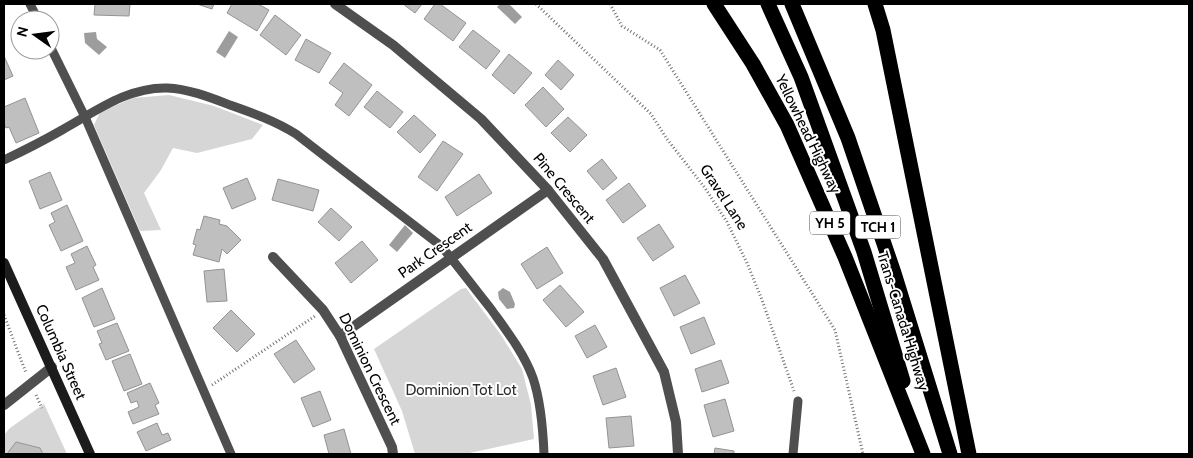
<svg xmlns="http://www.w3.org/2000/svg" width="1193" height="458" font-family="Cabin,sans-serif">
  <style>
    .green { fill: #d6d6d6 }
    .water { fill: #9d9d9d }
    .building { fill: #bfbfbf; stroke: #939393 }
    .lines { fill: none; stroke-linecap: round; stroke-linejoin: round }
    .path { stroke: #717171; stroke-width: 3; stroke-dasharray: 1 2.5; stroke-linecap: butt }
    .service { stroke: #4f4f4f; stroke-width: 9 }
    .minor { stroke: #4f4f4f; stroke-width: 10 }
    .secondary { stroke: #1c1c1c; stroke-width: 10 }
    .motorway { stroke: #000; stroke-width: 15 }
    .labels { text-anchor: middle; stroke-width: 4; stroke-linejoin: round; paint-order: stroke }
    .shield { fill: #fff; stroke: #4c4c4c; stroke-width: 1 }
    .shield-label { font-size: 14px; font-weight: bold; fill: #000 }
    .street-label { font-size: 15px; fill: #000; stroke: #fff }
    .park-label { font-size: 15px; fill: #2d2d2d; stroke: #fff }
  </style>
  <rect width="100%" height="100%" fill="#fff"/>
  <g class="green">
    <polygon points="169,95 214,106 263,125 252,139 197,153 173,148 161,170 144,193 161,230 140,231 94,125 100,112 133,98"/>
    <polygon points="466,288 501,335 522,369 531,405 534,439 465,454 415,454 402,411 374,349 461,289"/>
    <polygon points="44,404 67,454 43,454 40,448 17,442 7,454 4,454 4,435 10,428"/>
  </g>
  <g class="water">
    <polygon points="500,4 509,4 522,17 515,24 497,7"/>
    <polygon points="229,31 238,37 225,58 216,52"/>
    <polygon points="96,32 97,39 107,47 99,55 85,43 84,33"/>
    <polygon points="405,225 413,233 397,252 389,245"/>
    <polygon points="503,288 510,292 515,304 514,308 507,309 499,299 498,292"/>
  </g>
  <g class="building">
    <polygon points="95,4 130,4 129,16 94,15"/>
    <polygon points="197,4 214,4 212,9"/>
    <polygon points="232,4 258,4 269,10 257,31 227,13"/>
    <polygon points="403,4 422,4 415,13"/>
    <polygon points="435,4 440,4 466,23 453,41 424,19"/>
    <polygon points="275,15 301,35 286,55 260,35"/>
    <polygon points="473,30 500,51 486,69 459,47"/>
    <polygon points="306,39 331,53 319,73 295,60"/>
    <polygon points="509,54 532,73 514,94 492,75"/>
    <polygon points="4,56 13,76 4,80"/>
    <polygon points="558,60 574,75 561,90 545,75"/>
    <polygon points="344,63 372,85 349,116 335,105 343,93 329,83"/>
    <polygon points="543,87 564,109 546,127 525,105"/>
    <polygon points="377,91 403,112 390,128 364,107"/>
    <polygon points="25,98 39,133 16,143 9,127 6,128 4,123 4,107"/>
    <polygon points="414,115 436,135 420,153 397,132"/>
    <polygon points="568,117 587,135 570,152 551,133"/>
    <polygon points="443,141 463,154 437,191 418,177"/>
    <polygon points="602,159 617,178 603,190 587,171"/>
    <polygon points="50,172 62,200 40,209 29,181"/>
    <polygon points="479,174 492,193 457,216 445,197"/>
    <polygon points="247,178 256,199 232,209 223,188"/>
    <polygon points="278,179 319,190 313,211 272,200"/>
    <polygon points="629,183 646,206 623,223 606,200"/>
    <polygon points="67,205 83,241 61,251 49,225 55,222 51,213"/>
    <polygon points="331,208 352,227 339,241 318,222"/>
    <polygon points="204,216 220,220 219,224 227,226 241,240 227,254 222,249 219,262 193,255 196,245 193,244 197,229 200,230"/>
    <polygon points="659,224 674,247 653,261 637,238"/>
    <polygon points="362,241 378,260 351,283 335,263"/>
    <polygon points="87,246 96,265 93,267 99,280 76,290 66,267 75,263 71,254"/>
    <polygon points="547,247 563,273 537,289 521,264"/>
    <polygon points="224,269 227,301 207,302 204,271"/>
    <polygon points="685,275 700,303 674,316 660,288"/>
    <polygon points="560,285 584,312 566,327 543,300"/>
    <polygon points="102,288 115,319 94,327 82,298"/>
    <polygon points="231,310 255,334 237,352 213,328"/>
    <polygon points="704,317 715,344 691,354 680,327"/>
    <polygon points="117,323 129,351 106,360 99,344 102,343 97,331"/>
    <polygon points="595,325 607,347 587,358 575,336"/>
    <polygon points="296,340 315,369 294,383 274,354"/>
    <polygon points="130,354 142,384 124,391 112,361"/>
    <polygon points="721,360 729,383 702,392 695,369"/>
    <polygon points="616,368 626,397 603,405 593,376"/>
    <polygon points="150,383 159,403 155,405 159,414 133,424 128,412 139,407 137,401 131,403 127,393"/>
    <polygon points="320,391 331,420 313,427 301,398"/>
    <polygon points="725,399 734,431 713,437 704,405"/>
    <polygon points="631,416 634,446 609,448 606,418"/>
    <polygon points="157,423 162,435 168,433 171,440 146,451 137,432"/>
    <polygon points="344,429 351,454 329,454 324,435"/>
    <polygon points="16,442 40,448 43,454 7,454"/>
    <polygon points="715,448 734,451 734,454 714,454"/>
  </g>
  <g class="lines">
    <g class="path">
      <polyline points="536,4 651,114 667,139 705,188 727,222 747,263 762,300 794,391"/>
      <polyline points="610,4 622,26 660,50 835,330 863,454"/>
      <polyline points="4,315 26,373"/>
      <polyline points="212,385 315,316"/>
      <polyline points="36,395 42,408"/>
    </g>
    <g class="service">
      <polyline points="30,4 38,20"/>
      <polyline points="50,46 85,117 231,454"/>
      <path d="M 4,160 C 23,151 43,141 62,130 C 95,112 127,87 167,88 C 189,89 209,97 230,105 C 253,113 275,121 296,134 L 441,246 C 458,266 474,288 491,309 C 506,330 524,353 533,378 C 541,402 543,429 544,454"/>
      <polyline points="793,454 798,401"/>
    </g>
    <g class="minor">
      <polyline points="335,4 393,45 481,119 548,190 603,259 664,372 676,422 678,454"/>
      <polyline points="273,257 323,310 340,336 392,447 393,454"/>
      <polyline points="340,336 548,190"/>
      <polyline points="4,405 52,367"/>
    </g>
    <polyline class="secondary" points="4,263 90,454"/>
    <g class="motorway">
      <polyline points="714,4 753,64 787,125 845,257 923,454"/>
      <polyline points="768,4 801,77 864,252 903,381"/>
      <polyline points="792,4 848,138 894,273 950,454"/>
      <polyline points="875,4 883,30 969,454"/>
    </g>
  </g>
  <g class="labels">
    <g class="shield">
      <rect x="810" y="211.5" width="40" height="23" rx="4"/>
      <rect x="855.5" y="215.5" width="45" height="23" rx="4"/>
    </g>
    <g class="shield-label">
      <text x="830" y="228">YH 5</text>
      <text x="878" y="232">TCH 1</text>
    </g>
    <g class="street-label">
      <text transform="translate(808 134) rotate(64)" y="5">Yellowhead Highway</text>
      <text transform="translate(564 188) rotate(50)" y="5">Pine Crescent</text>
      <text transform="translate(724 197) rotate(57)" y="5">Gravel Lane</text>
      <text transform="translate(435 250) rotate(-35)" y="5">Park Crescent</text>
      <text transform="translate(903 321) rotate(73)" y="5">Trans-Canada Highway</text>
      <text transform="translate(61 352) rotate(66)" y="5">Columbia Street</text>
      <text transform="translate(370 369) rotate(64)" y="5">Dominion Crescent</text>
    </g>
    <g class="park-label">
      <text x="461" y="395">Dominion Tot Lot</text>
    </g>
  </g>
  <rect width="1193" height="458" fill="none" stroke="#000000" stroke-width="10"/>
  <g transform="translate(35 35) rotate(284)"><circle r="24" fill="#ffffff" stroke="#999999"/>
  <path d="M0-4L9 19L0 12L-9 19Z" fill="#000000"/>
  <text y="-8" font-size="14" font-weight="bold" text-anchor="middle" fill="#000000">N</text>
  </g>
</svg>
